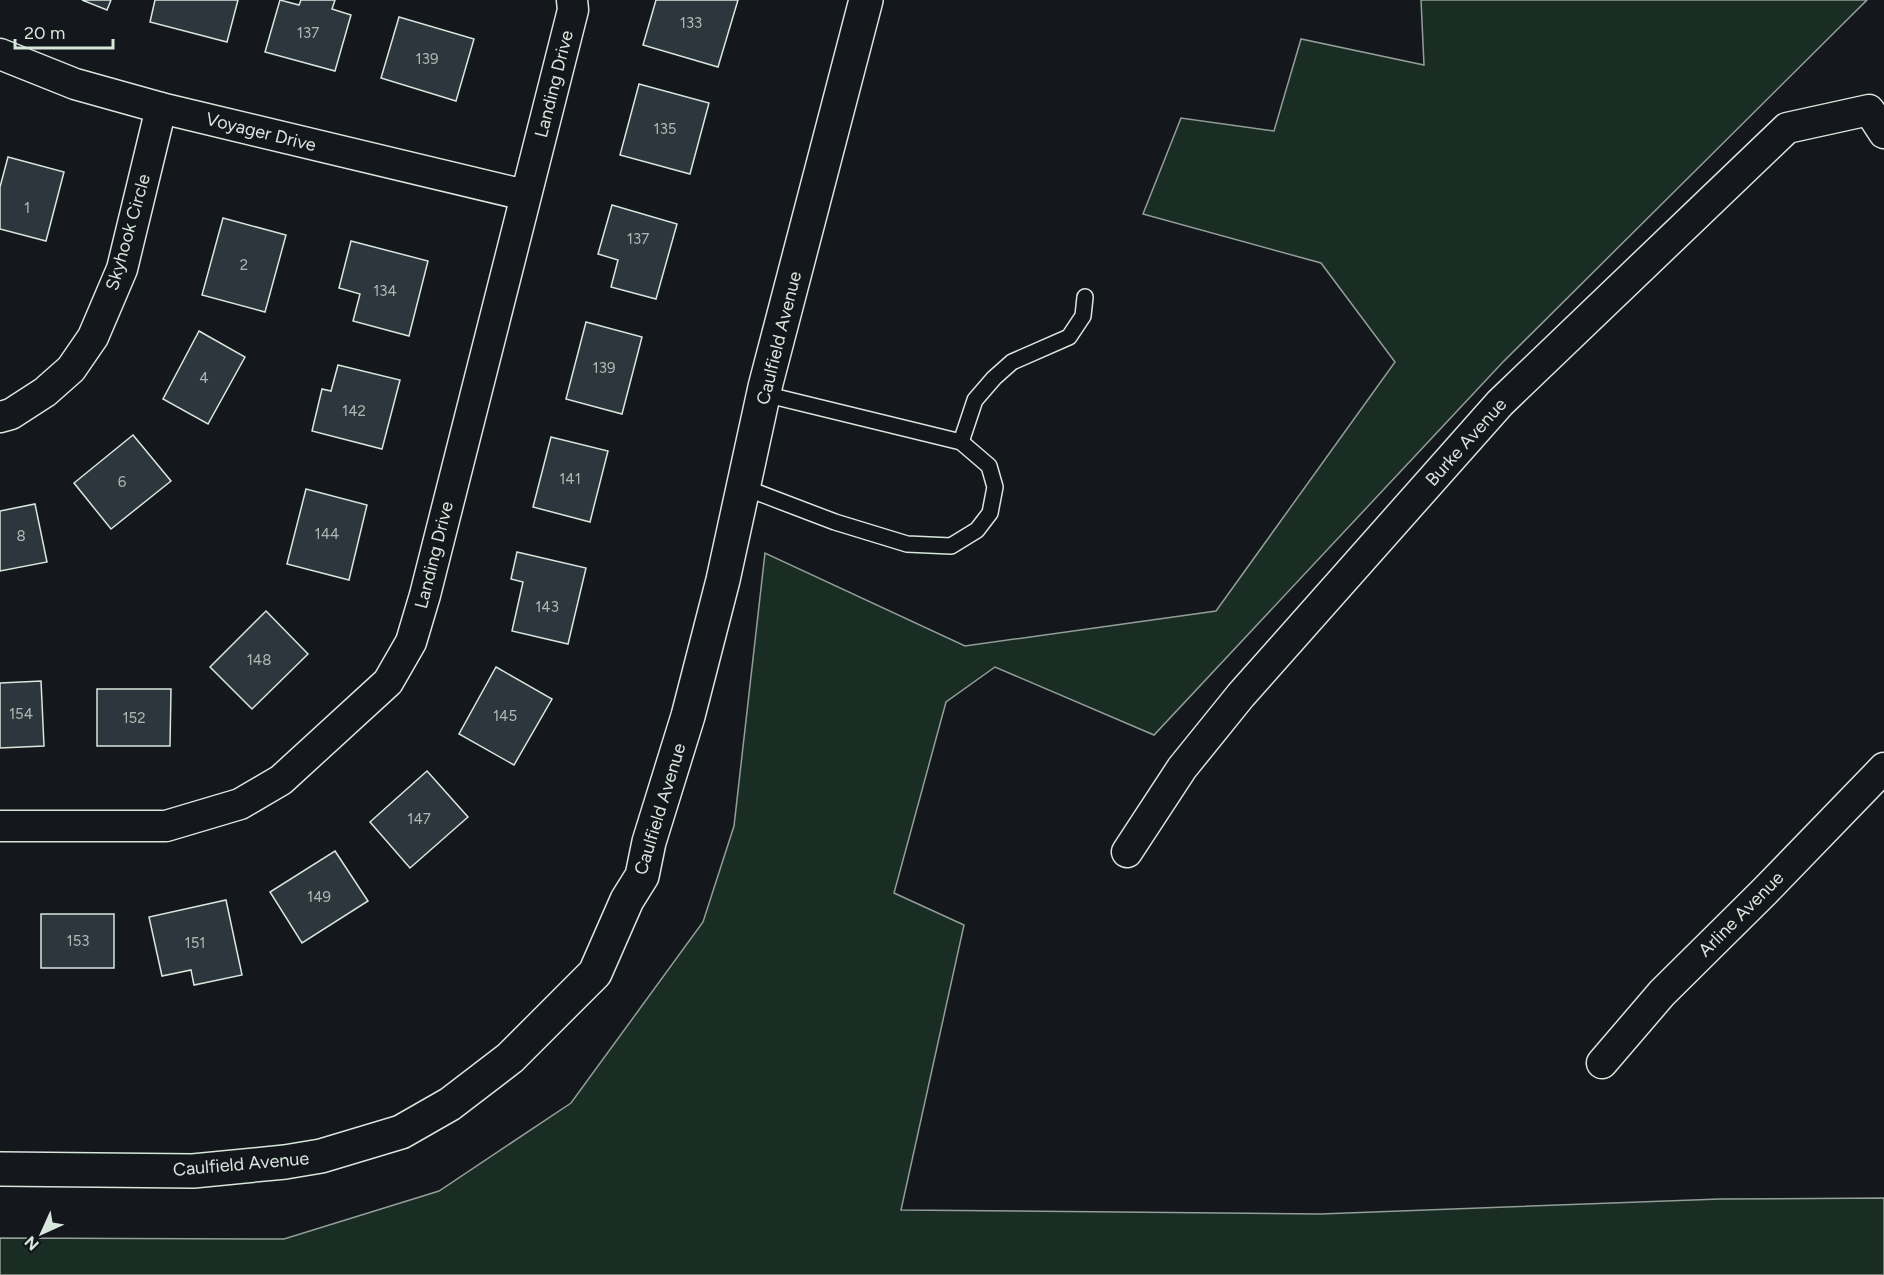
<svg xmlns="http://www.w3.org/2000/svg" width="1884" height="1275" font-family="Figtree,sans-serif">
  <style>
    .green { fill: #1a2d24; stroke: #939e99; stroke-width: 1.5 }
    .building { fill: #2c363c; stroke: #d8e6dc; stroke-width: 1.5 }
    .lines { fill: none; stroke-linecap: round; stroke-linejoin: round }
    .service-casing { stroke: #d8e6dc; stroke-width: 18 }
    .minor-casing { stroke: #d8e6dc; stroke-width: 33 }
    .tertiary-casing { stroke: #d8e6dc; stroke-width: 36 }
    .service { stroke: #14181c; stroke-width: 15 }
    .minor { stroke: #14181c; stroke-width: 30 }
    .tertiary { stroke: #14181c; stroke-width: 33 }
    .labels { text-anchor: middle; stroke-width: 4.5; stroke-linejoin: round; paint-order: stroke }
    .number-label { font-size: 15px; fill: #adbab4 }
    .street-label { font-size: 18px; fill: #d8e6dc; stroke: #14181c }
  </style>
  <rect width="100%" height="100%" fill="#14181c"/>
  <polygon class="green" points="1421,0 1867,0 1502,363 1154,735 995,667 946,702 894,893 964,925 901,1210 1320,1214 1720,1199 1884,1198 1884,1275 0,1275 0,1238 284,1239 439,1191 571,1103 703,922 734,826 765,553 965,646 1216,611 1395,362 1321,263 1143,214 1181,118 1274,131 1301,39 1424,65"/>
  <g class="building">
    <polygon points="82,0 111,0 107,10"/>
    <polygon points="155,0 238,0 227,42 150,22"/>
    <polygon points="280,0 299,5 301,0 335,0 332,9 351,15 335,71 265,52"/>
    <polygon points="656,0 738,0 718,67 643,45"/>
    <polygon points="399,17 474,39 456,101 381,78"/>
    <polygon points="639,84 709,103 690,174 620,155"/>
    <polygon points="8,157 64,172 46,241 0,229 0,187"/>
    <polygon points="612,205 677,224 656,299 611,287 618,260 598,254"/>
    <polygon points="223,218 286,235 265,312 202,295"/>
    <polygon points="351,241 428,261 409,336 353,321 360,294 339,288"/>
    <polygon points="586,322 642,337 622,414 566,399"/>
    <polygon points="199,331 245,357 208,424 163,399"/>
    <polygon points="338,365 400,380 382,449 312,431 322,389 331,391"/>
    <polygon points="133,435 171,481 111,529 74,483"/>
    <polygon points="551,437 608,451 590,522 533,507"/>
    <polygon points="306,489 367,505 349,580 287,564"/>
    <polygon points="35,504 47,562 0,571 0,511"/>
    <polygon points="517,552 586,568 568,644 512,631 523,582 511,579"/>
    <polygon points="266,611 308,654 252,709 210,667"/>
    <polygon points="496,667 552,699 514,765 459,734"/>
    <polygon points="41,681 44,746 0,748 0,683"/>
    <polygon points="97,689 171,689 170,746 97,746"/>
    <polygon points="427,771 468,817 410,868 370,822"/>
    <polygon points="335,851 368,901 302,943 270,892"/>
    <polygon points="226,900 242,975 194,985 191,970 162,976 149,917"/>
    <rect x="41" y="914" width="73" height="54"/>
  </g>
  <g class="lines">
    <g class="service-casing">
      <g id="service">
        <polyline points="961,442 975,400 994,378 1012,362 1069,337 1083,316 1085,297"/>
        <polyline points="743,487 835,522 907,544 951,546 977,530 990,513 995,487 989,466 961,442 764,394"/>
      </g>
    </g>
    <g class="minor-casing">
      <g id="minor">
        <polyline points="0,54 75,84 161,108 525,195"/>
        <polyline points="0,417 11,414 45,392 71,369 93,337 122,269 161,108"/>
        <polyline points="0,826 166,826 240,804 281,780 388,682 411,642 425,595 573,10 572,0"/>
        <polyline points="1127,852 1182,768 1241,695 1500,403 1787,128 1869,110 1884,133"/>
        <polyline points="1602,1063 1662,993 1765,891 1884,768"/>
      </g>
    </g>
    <g class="tertiary-casing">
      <polyline id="tertiary" points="0,1169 193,1171 285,1162 321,1156 401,1132 450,1104 510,1058 595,973 627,900 642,876 649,842 688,716 723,580 765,387 866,0"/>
    </g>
    <use href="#service" class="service"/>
    <use href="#minor" class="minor"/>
    <use href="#tertiary" class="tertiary"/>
  </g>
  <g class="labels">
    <g class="number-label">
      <text x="691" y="28">133</text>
      <text x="308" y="38">137</text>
      <text x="427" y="64">139</text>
      <text x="665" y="134">135</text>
      <text x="27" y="213">1</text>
      <text x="638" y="244">137</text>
      <text x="244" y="270">2</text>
      <text x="385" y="296">134</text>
      <text x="604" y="373">139</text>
      <text x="204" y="383">4</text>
      <text x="354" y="416">142</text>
      <text x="570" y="484">141</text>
      <text x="122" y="487">6</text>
      <text x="327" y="539">144</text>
      <text x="21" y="541">8</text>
      <text x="547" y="612">143</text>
      <text x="259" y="665">148</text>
      <text x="21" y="719">154</text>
      <text x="505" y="721">145</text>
      <text x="134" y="723">152</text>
      <text x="419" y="824">147</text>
      <text x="319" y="902">149</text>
      <text x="78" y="946">153</text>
      <text x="195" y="948">151</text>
    </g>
    <g class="street-label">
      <text transform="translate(554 84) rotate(-76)" y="6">Landing Drive</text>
      <text transform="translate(261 132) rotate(14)" y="6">Voyager Drive</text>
      <text transform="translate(128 232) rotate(-74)" y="6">Skyhook Circle</text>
      <text transform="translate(779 338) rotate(-76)" y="6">Caulfield Avenue</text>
      <text transform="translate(1466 442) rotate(-48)" y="6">Burke Avenue</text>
      <text transform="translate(434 555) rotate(-76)" y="6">Landing Drive</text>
      <text transform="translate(660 809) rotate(-73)" y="6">Caulfield Avenue</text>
      <text transform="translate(1741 914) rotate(-45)" y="6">Arline Avenue</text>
      <text transform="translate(241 1164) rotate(-5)" y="6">Caulfield Avenue</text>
    </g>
  </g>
  <g transform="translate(42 1233) rotate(225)" stroke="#14181c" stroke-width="4.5" paint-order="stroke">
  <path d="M0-4.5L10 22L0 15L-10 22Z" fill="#d8e6dc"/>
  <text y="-9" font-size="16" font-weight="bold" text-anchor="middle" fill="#d8e6dc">N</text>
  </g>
  <path d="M15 39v9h98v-9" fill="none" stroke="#d8e6dc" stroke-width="3"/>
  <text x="24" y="39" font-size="18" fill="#d8e6dc" stroke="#14181c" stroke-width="4.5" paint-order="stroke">20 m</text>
</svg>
